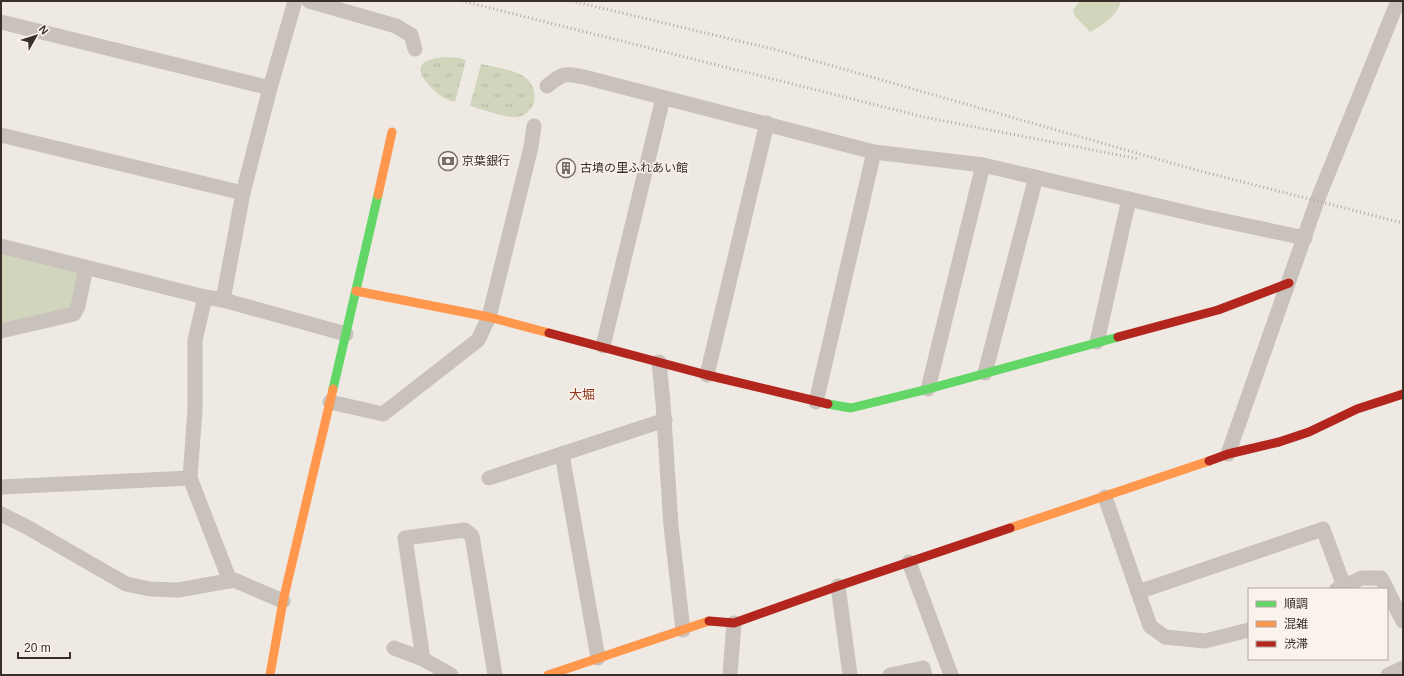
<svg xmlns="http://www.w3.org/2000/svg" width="1404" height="676" font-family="Arial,'Noto Sans JP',sans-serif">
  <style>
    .grass { fill: url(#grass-tufts) }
    .green { fill: #d1d5bc }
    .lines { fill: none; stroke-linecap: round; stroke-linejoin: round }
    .street { stroke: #c8c1bc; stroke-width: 15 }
    .fast { stroke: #63d668; stroke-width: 9 }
    .slow { stroke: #ff974d; stroke-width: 9 }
    .jam { stroke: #b3261e; stroke-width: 9 }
    .rail { stroke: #b0aaa6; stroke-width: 3; stroke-dasharray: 1 3; stroke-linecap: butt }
    .labels { text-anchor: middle; stroke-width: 3; stroke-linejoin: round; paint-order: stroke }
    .poi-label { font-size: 12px; fill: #3a2e29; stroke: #fbf3eb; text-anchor: start }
    .neighbourhood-label { font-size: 13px; fill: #8e341d; stroke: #fbf3eb }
  </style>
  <defs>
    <pattern id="grass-tufts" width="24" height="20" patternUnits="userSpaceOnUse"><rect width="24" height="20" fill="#d1d5bc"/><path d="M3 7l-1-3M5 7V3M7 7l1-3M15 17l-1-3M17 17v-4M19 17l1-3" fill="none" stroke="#b4b7a2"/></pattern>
  </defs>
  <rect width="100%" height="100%" fill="#efe9e3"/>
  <g class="grass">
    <path d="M 445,57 L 459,58 L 466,60 L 455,102 C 442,99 438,94 429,85 C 411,65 424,59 445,57 Z"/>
    <path d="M 481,64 C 494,67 516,70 526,78 C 542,92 535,118 512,117 C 500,116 482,109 470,106 Z"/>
  </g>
  <g class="green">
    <path d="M 1080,1 L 1121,1 C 1117,16 1103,25 1090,32 L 1075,16 L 1073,10 Z"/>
    <polygon points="1,253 80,270 70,311 1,325"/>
  </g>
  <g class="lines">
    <g class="street">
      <polyline points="309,1 396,26 411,35 415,49"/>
      <polyline points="1,22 270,88"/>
      <path d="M 547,86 C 563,73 564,73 584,77 L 874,152 L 983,165 L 1206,217 L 1305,238"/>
      <polyline points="1,135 243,193"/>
      <polyline points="1,246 205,297 223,300 346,334"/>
      <polyline points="205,297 195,340 195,410 190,478 230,581"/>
      <polyline points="223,300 243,193 270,88 295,1"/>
      <polyline points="1,331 74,314 78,306 86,268"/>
      <polyline points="1097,342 1129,199"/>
      <polyline points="603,346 663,98"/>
      <polyline points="659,362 663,403 671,526 683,630"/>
      <polyline points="985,373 1036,177"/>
      <polyline points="707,375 767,123"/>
      <polyline points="928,389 983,165"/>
      <polyline points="330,402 383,414 478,340 489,317 531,147 534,126"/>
      <polyline points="816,402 874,152"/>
      <polyline points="562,454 598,658"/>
      <polyline points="1228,454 1317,201 1398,1"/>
      <polyline points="489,478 665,420"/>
      <polyline points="1,487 190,478"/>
      <polyline points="1105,497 1150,626 1165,637 1205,641 1249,630"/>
      <polyline points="1,514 27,527 126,584 150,589 178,590 234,580 283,601"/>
      <polyline points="909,562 951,675"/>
      <polyline points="838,586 850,675"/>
      <polyline points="1337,589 1362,578 1381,578 1387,589"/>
      <polyline points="1387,590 1403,621"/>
      <polyline points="1138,592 1323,529 1344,586"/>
      <polyline points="394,648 423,659 451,675"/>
      <polyline points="423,659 405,538 465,530 472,536 495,675"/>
      <polyline points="730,675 734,623"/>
      <polyline points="890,675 923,668 925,675"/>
      <polyline points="1388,675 1403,668"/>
    </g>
    <g class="fast">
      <polyline points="333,389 378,195"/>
      <polyline points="828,404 851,408 928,389 1118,337"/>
    </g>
    <g class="slow">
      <polyline points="378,195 392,132"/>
      <polyline points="356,291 489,317 549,333"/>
      <polyline points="1010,528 1209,461"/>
      <polyline points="270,675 283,601 333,389"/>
      <polyline points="548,675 709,621"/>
    </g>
    <g class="jam">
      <polyline points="549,333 707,375 828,404"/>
      <polyline points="1118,337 1218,310 1289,283"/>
      <polyline points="1209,461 1228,454 1279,442 1309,432 1357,409 1403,394"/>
      <polyline points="709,621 734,623 838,586 1010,528"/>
    </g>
    <g class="rail">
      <polyline points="462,1 924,117 1139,159"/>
      <polyline points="572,1 777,50 1196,170 1403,223"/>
    </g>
  </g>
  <defs>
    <g id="bank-ring" transform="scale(1)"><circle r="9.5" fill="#fbf3eb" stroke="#796f6a" stroke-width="1.5"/><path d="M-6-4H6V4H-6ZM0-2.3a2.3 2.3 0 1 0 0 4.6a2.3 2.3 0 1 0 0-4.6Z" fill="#796f6a"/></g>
    <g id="building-ring" transform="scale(1)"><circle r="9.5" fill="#fbf3eb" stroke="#796f6a" stroke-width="1.5"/><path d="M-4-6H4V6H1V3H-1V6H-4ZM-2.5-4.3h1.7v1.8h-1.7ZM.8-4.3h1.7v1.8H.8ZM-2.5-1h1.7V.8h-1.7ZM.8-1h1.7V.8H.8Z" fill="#796f6a"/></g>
  </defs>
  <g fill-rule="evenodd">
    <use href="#bank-ring" x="448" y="161"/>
    <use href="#building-ring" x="566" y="168"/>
  </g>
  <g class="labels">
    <g class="poi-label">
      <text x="462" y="165">京葉銀行</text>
      <text x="580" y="172">古墳の里ふれあい館</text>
    </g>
    <g class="neighbourhood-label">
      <text x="582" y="399">大堀</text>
    </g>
  </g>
  <rect width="1404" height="676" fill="none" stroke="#3a2e29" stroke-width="4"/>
  <rect x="1248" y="588" width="140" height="72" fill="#fbf3eb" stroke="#aea49d"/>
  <rect x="1256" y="601" width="20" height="6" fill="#63d668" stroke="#aea49d"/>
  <text x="1284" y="608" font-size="12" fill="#3a2e29">順調</text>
  <rect x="1256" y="621" width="20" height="6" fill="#ff974d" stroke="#aea49d"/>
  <text x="1284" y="628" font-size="12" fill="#3a2e29">混雑</text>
  <rect x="1256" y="641" width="20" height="6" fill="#b3261e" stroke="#aea49d"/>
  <text x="1284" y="648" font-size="12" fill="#3a2e29">渋滞</text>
  <g transform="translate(36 36) rotate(51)" stroke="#fbf3eb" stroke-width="3" paint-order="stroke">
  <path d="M0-3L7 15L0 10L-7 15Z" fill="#3a2e29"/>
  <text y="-6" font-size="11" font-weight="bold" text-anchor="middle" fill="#3a2e29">N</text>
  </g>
  <path d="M18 652v6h52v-6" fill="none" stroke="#3a2e29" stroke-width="2"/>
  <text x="24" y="652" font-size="12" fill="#3a2e29" stroke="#fbf3eb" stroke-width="3" paint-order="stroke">20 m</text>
</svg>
